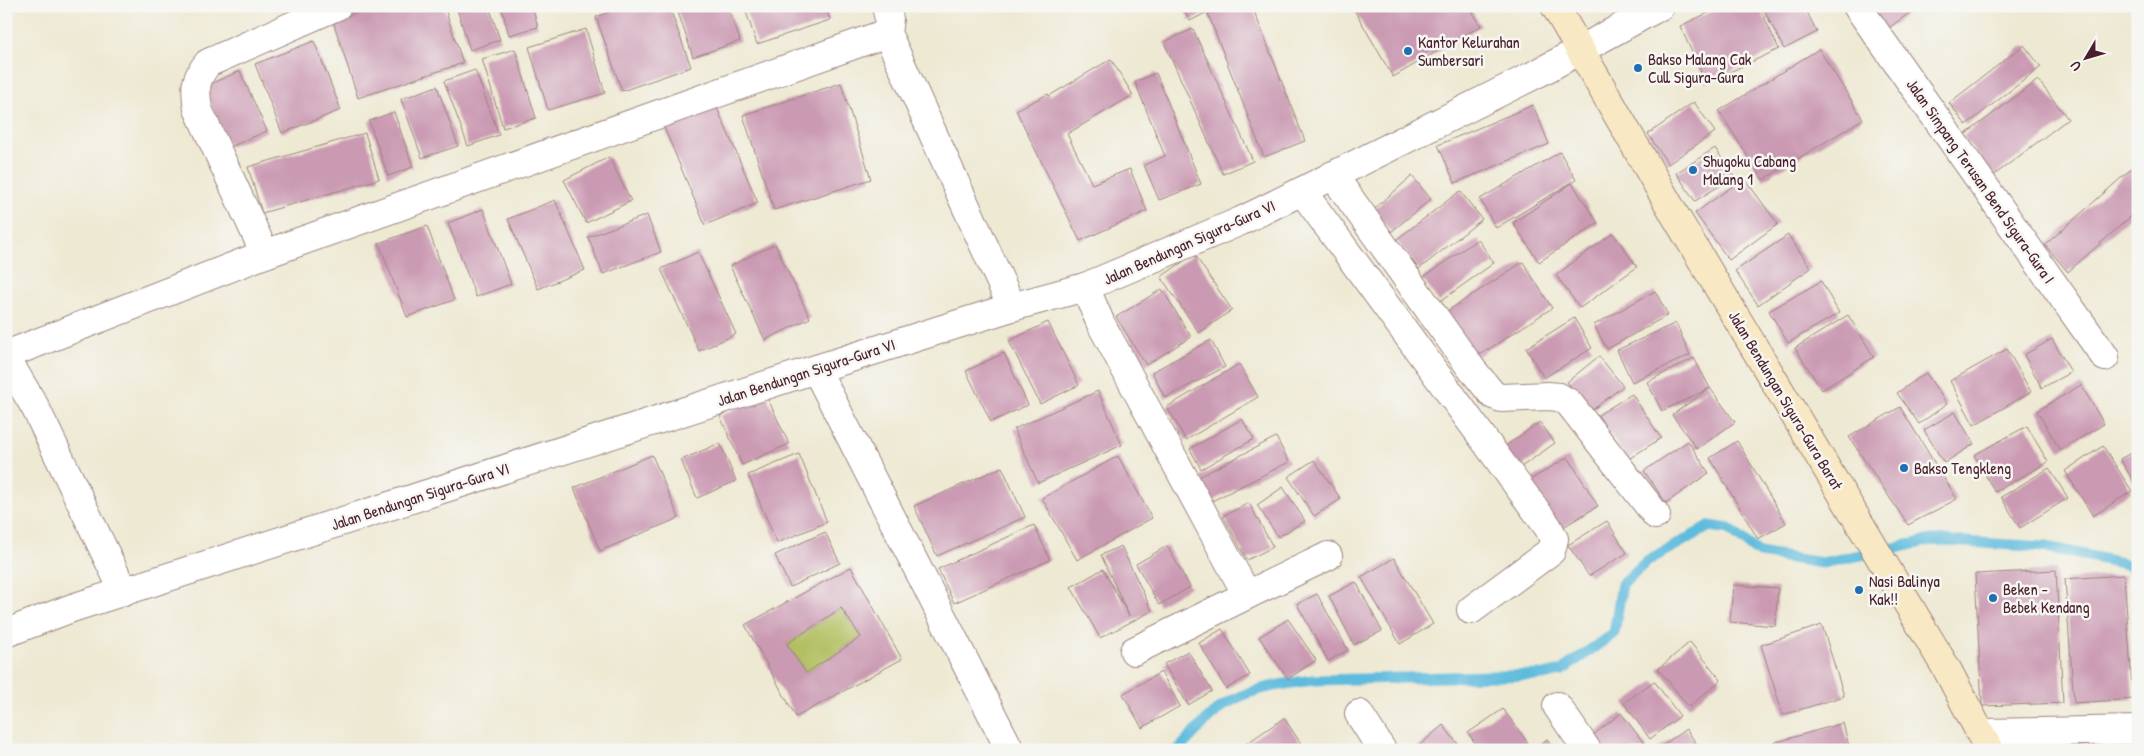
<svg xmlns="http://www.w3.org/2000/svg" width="2144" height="756" font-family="'Patrick Hand',sans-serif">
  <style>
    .green { fill: #b2c062; stroke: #7e7046 }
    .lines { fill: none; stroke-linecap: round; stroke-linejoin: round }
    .stream { stroke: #5fbbdd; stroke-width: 11 }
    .building { fill: #ca9ab2; fill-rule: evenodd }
    .street-casing { stroke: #9c847f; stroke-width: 30 }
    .secondary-casing { stroke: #9c847f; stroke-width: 30 }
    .street { stroke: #fff; stroke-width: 28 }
    .secondary { stroke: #f8e8c3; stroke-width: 28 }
    .poi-dot { fill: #1f6fb2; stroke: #f6f6f2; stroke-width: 2 }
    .labels { text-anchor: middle; stroke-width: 5; stroke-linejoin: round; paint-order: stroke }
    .poi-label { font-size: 16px; fill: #4a1f2b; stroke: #f6f6f2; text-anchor: start }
    .street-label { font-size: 16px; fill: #4a1f2b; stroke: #f6f6f2 }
  </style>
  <rect width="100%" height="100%" fill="#f6f6f2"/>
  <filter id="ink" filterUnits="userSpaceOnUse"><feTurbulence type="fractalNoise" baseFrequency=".02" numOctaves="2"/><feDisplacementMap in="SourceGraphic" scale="10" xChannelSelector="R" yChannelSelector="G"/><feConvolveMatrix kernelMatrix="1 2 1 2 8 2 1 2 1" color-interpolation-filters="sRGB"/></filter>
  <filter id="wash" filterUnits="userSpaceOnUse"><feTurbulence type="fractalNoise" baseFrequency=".0096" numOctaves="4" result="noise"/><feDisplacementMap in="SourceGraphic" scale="20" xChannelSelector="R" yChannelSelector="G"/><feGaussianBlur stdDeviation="1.12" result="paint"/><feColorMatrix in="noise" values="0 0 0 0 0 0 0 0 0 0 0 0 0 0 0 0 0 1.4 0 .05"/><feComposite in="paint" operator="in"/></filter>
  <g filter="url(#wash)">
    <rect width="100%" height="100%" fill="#eee9d3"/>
    <polygon class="green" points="841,608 861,637 806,673 787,644"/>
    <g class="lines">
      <path class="stream" d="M 1178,750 C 1192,736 1204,721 1219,709 C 1245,688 1283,684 1314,680 L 1544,675 L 1561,671 L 1614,633 L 1622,584 L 1647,561 L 1710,526 L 1729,529 L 1759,553 L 1822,563 L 1932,540 L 2046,547 L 2122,563 L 2138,569"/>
    </g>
    <g id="blocks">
      <g class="building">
        <polygon points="377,6 444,6 463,63 358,98 333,21"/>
        <polygon points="456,6 489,6 500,40 470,50"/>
        <polygon points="501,6 532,6 538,27 509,35"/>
        <polygon points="625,6 669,6 691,67 622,91 596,17"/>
        <polygon points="676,6 728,6 740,41 693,57"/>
        <polygon points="744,6 825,6 830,20 757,44"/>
        <polygon points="1182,6 1219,6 1190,21"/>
        <polygon points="1229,6 1252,6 1305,141 1264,157 1208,14"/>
        <polygon points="1352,6 1469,6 1481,26 1393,77"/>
        <polygon points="1565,6 1585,6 1570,14"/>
        <polygon points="1723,6 1759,6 1779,49 1706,83 1680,26"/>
        <polygon points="1762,6 1804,6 1817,32 1784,49"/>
        <polygon points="1869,6 1919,6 1886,30"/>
        <polygon points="586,29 605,93 548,110 529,47"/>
        <polygon points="1193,29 1253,161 1223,174 1164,42"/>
        <polygon points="314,41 341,110 282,133 255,64"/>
        <polygon points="2024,45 2041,67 1966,125 1949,103"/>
        <polygon points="515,49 536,118 503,128 482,59"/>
        <polygon points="1819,49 1863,119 1763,180 1719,111"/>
        <polygon points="1111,59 1133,95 1067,134 1092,184 1130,169 1147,211 1080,241 1016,110 1048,94 1049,96"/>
        <polygon points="475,70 499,135 468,146 444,81"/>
        <polygon points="240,71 267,131 230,147 203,87"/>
        <polygon points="1156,73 1201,184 1159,200 1144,165 1165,156 1135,82"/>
        <polygon points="2038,80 2068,119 1993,176 1963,136"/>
        <polygon points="841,83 871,179 774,210 743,115"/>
        <polygon points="437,86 458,146 422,158 401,99"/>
        <polygon points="1694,102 1715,132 1668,164 1648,134"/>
        <polygon points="715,103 758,203 705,225 663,125"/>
        <polygon points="1533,105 1549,144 1455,183 1438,145"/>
        <polygon points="394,112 413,167 388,176 369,121"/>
        <polygon points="365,133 379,179 262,213 248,167"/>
        <polygon points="1715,148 1734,177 1695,201 1676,173"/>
        <polygon points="1560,152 1576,180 1496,228 1480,199"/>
        <polygon points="609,157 631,201 586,223 564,180"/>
        <polygon points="2138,163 2138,210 2068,272 2045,245"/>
        <polygon points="1412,176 1431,199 1391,232 1373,210"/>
        <polygon points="1744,178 1778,224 1729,260 1695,213"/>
        <polygon points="1572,183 1598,223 1539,262 1513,223"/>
        <polygon points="1460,191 1482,219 1419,269 1396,240"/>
        <polygon points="555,200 585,270 538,289 508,219"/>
        <polygon points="483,209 511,284 476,297 448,223"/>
        <polygon points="647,215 661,252 603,274 588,237"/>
        <polygon points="427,226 454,300 407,317 379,243"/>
        <polygon points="1613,233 1637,267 1580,308 1556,275"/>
        <polygon points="1788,235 1811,268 1758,305 1735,271"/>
        <polygon points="1478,239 1494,263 1439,302 1422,278"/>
        <polygon points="775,244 810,318 765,340 730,266"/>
        <polygon points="698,252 736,334 699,351 661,269"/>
        <polygon points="1194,254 1232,310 1199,333 1161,277"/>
        <polygon points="1523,262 1552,308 1475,358 1446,312"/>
        <polygon points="1821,281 1839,313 1788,343 1769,311"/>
        <polygon points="1162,289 1191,337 1146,365 1116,317"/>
        <polygon points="1655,291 1668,315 1607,349 1594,325"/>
        <polygon points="1848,315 1874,357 1822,390 1795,348"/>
        <polygon points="1574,318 1592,348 1544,378 1526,348"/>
        <polygon points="1048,322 1079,385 1040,404 1009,341"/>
        <polygon points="1676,323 1690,355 1632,382 1617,350"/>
        <polygon points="2052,339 2071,372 2042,388 2024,355"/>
        <polygon points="1211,340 1225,367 1165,398 1152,372"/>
        <polygon points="2007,349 2031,392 1974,425 1950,381"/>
        <polygon points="1004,353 1028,405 991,422 966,371"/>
        <polygon points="1599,356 1623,386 1591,411 1567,382"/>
        <polygon points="1694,358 1710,388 1662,411 1647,382"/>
        <polygon points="1239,364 1258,397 1186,440 1167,407"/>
        <polygon points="1926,373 1947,404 1919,424 1897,393"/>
        <polygon points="2081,385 2104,424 2060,450 2037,411"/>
        <polygon points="1710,388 1735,422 1697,449 1672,415"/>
        <polygon points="1098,391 1122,445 1038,483 1014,429"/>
        <polygon points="1632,394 1661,438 1627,460 1598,415"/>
        <polygon points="766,395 789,444 742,465 720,416"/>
        <polygon points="1900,407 1957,499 1908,525 1849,437"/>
        <polygon points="1955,412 1974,444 1944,463 1924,430"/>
        <polygon points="1242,419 1254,439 1201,469 1190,449"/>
        <polygon points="1540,422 1555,443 1514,472 1498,451"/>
        <polygon points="2027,426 2048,462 1995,492 1974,455"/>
        <polygon points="1276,437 1289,462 1212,501 1199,477"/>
        <polygon points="1688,441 1709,473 1666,503 1644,471"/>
        <polygon points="1737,441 1786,523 1758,539 1710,458"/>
        <polygon points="720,443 736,481 697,498 681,460"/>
        <polygon points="2103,446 2132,491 2093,516 2065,471"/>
        <polygon points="2138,449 2138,489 2120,459"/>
        <polygon points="799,454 827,522 777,543 748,475"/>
        <polygon points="652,455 679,518 600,551 574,488"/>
        <polygon points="1118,456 1152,518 1077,560 1042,498"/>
        <polygon points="1568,457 1598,506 1560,529 1530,480"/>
        <polygon points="1314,460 1341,499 1314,516 1288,477"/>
        <polygon points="1002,467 1025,517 937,556 914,506"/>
        <polygon points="2049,468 2068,498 2020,528 2001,497"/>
        <polygon points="1283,487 1305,521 1278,537 1257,505"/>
        <polygon points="1249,503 1273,547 1247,560 1223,516"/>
        <polygon points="1607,521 1627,553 1589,576 1568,545"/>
        <polygon points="1034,525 1050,560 954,603 938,569"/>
        <polygon points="825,532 840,563 790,587 775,555"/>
        <polygon points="1121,546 1152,611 1100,638 1071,587 1103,569 1129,616 1101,555"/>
        <polygon points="1167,546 1190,587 1159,605 1136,564"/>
        <polygon points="1394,558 1433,624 1400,644 1361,577"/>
        <path d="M 851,567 L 902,659 L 796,717 L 745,625 ZM 841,608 L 861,637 L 806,673 L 787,644 Z"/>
        <polygon points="2056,570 2063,703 1982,706 1975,574"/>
        <polygon points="2124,575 2133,699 2074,703 2065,579"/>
        <polygon points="1356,582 1382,631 1354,645 1329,596"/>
        <polygon points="1733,585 1778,588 1775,626 1730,622"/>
        <polygon points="1317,594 1348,650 1328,661 1297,604"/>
        <polygon points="1288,619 1316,660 1288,679 1259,637"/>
        <polygon points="1822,625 1844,696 1783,715 1761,645"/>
        <polygon points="1222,629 1250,675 1226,689 1199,643"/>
        <polygon points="1690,642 1721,680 1689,707 1658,669"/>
        <polygon points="1188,651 1212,691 1188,705 1164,664"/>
        <polygon points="1161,672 1180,706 1142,728 1123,694"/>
        <polygon points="1654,681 1680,716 1650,739 1624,703"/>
        <polygon points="1503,709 1528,743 1518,750 1480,750 1468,733"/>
        <polygon points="1621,713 1647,747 1644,750 1597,750 1588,739"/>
        <polygon points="1284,718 1304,748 1237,750"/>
        <polygon points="1843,723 1850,750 1775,750 1773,743"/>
        <polygon points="1443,725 1461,748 1458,750 1414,750"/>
        <polygon points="1686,729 1701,750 1656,750"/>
        <polygon points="1547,739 1555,750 1532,750"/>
        <polygon points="2120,742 2121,750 2065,750 2065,748"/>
      </g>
    </g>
  </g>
  <g filter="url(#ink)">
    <use href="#blocks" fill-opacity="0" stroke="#9c847f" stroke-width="1"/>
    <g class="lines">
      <g class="street-casing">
        <g id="street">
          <polyline points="886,6 889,19 887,33 1012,307"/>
          <polyline points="1857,6 2105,357"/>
          <polyline points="1333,175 1471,368 1493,395 1501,398 1548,396 1559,397 1569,403 1656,515"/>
          <polyline points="1302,191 1548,527 1554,539 1551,551 1471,610"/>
          <path d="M 265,254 L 198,109 C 195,88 194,80 208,63 L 337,6"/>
          <polyline points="1085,287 1101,324 1247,595 1134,651"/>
          <polyline points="6,355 265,254 887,33"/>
          <polyline points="6,358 35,407 124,592"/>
          <polyline points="816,369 1010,750"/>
          <polyline points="1247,595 1328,556"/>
          <polyline points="6,633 72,608 816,369 1012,307 1085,287 1241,221 1302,191 1542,71 1660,6"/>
          <polyline points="1557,706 1587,750"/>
          <polyline points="1359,714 1382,750"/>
          <polyline points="1982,733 2138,730"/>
        </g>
      </g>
      <g class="secondary-casing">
        <polyline id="secondary" points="1555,6 1676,217 1948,671 1989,750"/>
      </g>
      <use href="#street" class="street"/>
      <use href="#secondary" class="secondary"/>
    </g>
  </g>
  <g class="poi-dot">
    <circle cx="1408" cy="51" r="5"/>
    <circle cx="1638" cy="68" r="5"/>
    <circle cx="1693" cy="170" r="5"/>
    <circle cx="1904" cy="468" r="5"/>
    <circle cx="1859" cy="590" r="5"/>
    <circle cx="1993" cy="598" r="5"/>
  </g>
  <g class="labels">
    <g class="poi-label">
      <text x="1418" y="48">Kantor Kelurahan<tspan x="1418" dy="18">Sumbersari</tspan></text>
      <text x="1648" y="65">Bakso Malang Cak<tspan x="1648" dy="18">Cull Sigura-Gura</tspan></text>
      <text x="1703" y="167">Shugoku Cabang<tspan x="1703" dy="18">Malang 1</tspan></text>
      <text x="1914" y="474">Bakso Tengkleng</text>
      <text x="1869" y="587">Nasi Balinya<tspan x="1869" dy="18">Kak!!</tspan></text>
      <text x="2003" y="595">Beken -<tspan x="2003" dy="18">Bebek Kendang</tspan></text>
    </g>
    <g class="street-label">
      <text transform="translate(1981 181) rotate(55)" y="6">Jalan Simpang Terusan Bend Sigura-Gura I</text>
      <text transform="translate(1189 242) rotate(-24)" y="6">Jalan Bendungan Sigura-Gura VI</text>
      <text transform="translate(806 372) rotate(-18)" y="6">Jalan Bendungan Sigura-Gura VI</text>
      <text transform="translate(1786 400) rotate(59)" y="6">Jalan Bendungan Sigura-Gura Barat</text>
      <text transform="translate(420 496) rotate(-18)" y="6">Jalan Bendungan Sigura-Gura VI</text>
    </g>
  </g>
  <rect width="2144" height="756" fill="none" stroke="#f6f6f2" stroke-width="25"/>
  <g transform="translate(2086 58) rotate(232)" stroke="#f6f6f2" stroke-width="4" paint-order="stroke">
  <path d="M0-4L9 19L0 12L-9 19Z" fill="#4a1f2b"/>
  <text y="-8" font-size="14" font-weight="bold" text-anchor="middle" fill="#4a1f2b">U</text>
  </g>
</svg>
